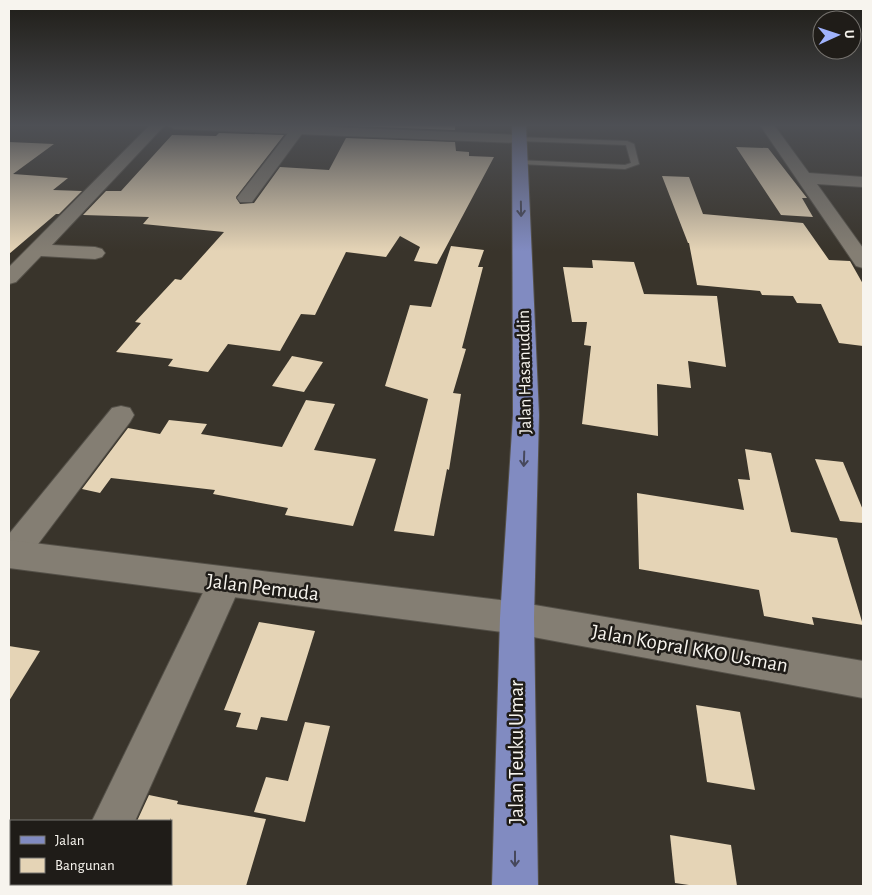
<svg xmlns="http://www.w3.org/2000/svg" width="872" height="895" font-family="'Alegreya Sans',sans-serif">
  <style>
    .building { fill: #e5d4b6 }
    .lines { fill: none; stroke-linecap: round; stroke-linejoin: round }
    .lane-casing { stroke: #545048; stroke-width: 2 }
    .street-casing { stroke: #545048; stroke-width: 2 }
    .secondary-casing { stroke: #545048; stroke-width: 2 }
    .primary-casing { stroke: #545048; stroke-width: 2 }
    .lane { fill: #847e73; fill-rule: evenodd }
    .street { fill: #847e73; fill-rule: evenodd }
    .secondary { fill: #847e73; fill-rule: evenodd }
    .primary { fill: #818bc1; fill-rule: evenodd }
    .oneway { stroke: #46485c }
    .labels { text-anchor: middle; stroke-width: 5; stroke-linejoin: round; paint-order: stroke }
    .street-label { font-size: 18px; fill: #f7f4ee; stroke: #1f1c18 }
    .near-street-label { font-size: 21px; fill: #f7f4ee; stroke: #1f1c18 }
  </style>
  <rect width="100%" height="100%" fill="#39342b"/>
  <g class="building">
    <polygon points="353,125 455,125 455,130 353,126"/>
    <polygon points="219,133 284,135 236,197 240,204 254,203 280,167 329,170 346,138 455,142 456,151 469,152 469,156 494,157 437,264 414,261 420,247 400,236 386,257 346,252 315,315 301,314 280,351 228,344 208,372 168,366 173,359 116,352 141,323 135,322 175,279 181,280 224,232 143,224 149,217 83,215 106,191 121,191 172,135 216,136"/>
    <polygon points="9,142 54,144 13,174 68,178 53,190 82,191 59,214 56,214 9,254"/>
    <polygon points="736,147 768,148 807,198 802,198 813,217 781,215"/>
    <polygon points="662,176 689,177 703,214 803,223 829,260 850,261 863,284 863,346 839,343 821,304 797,303 793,296 762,295 760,291 697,285 689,243 688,243"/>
    <polygon points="451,246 484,250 478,267 483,267 462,348 466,349 453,393 461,394 449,470 447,469 434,536 394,531 428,399 385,386 410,305 431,307"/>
    <polygon points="592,260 634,262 644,294 717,296 726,367 688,361 691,388 657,384 658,436 582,424 591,346 584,345 587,322 572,322 563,267 593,268"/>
    <polygon points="292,356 323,362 304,392 272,386"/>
    <polygon points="306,400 335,404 314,450 376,459 353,526 285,515 288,508 213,494 215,490 111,478 100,493 82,489 128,428 160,434 169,420 207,424 201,434 282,447"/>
    <polygon points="745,449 771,453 791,532 837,538 863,625 812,617 814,625 764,616 759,590 639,569 637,493 744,510 738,479 750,480"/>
    <polygon points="815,459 843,462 863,510 863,523 840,521"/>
    <polygon points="259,622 315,631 287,721 261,717 257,730 236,727 241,713 224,710"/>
    <polygon points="9,646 40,651 9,701"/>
    <polygon points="696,705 740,712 755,790 707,782"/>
    <polygon points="305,722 330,726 305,822 254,812 266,777 288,781"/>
    <polygon points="149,795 178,801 177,804 266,819 246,886 171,886 171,818 170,821 137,821"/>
    <polygon points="670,835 731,845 737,886 696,886 675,883"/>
  </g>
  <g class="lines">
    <g class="lane-casing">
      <polygon id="lane" points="516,137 627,141 634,144 639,164 625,169 520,164 516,162 517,160 625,165 631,163 626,145 519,141 516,141"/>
    </g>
    <g class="street-casing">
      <g id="street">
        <polygon points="150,125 165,125 52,245 95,247 102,249 105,253 102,257 95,259 41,256 16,282 9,284 9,267"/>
        <polygon points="760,125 774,125 809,173 863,177 863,187 817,184 863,248 863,268 856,266"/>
        <polygon points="297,127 304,131 252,202 240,202 237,198 240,194 292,128"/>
        <polygon points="121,406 130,408 134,415 130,422 23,564 12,568 9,567 9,534 112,408"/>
        <polygon points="225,567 237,572 242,582 135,821 92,821 213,572"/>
        <polygon points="60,884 106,884 105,886 59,886"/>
      </g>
    </g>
    <g class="secondary-casing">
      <g id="secondary">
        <polygon points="167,125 287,125 519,135 526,139 519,143 174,129"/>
        <polygon points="9,540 517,602 863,661 863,698 517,634 9,568"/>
      </g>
    </g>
    <g class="primary-casing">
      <polygon id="primary" points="512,125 526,125 539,415 534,618 538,886 492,886 500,618 513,415"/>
    </g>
    <use href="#lane" class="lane"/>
    <use href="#street" class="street"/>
    <use href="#secondary" class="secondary"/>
    <use href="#primary" class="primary"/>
  </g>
  <defs><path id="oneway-shaft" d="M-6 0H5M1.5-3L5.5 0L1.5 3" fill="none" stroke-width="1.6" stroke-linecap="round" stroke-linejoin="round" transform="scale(1.25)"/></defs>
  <g class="oneway">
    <use href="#oneway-shaft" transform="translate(521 209) rotate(89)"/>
    <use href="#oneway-shaft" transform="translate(524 459) rotate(92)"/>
    <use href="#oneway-shaft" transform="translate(515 859) rotate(90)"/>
  </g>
  <linearGradient id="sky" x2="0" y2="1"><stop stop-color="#1f1d18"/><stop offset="0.5" stop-color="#4e5055"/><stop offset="1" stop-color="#4e5055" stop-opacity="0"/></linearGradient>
  <rect width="872" height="251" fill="url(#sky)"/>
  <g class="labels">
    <g class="street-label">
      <text transform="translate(524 372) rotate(-91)" y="6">Jalan Hasanuddin</text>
    </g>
    <g class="near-street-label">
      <text transform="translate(263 587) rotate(7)" y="7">Jalan Pemuda</text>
      <text transform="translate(690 648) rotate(10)" y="7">Jalan Kopral KKO Usman</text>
      <text transform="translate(516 752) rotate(-90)" y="7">Jalan Teuku Umar</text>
    </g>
  </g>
  <rect width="872" height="895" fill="none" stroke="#f7f4ee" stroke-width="20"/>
  <rect x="10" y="820" width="162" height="65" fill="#1f1c18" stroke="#75726e"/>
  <rect x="20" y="836" width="25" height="8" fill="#818bc1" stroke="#75726e"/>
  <text x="55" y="845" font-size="15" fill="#f7f4ee">Jalan</text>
  <rect x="20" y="858" width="25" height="15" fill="#e5d4b6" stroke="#75726e"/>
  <text x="55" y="870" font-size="15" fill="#f7f4ee">Bangunan</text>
  <g transform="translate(837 35) rotate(87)"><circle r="24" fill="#1f1c18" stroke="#75726e"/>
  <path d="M0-4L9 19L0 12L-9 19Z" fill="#a0b3fd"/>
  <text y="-8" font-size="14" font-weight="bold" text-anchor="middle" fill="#f7f4ee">U</text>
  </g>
</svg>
